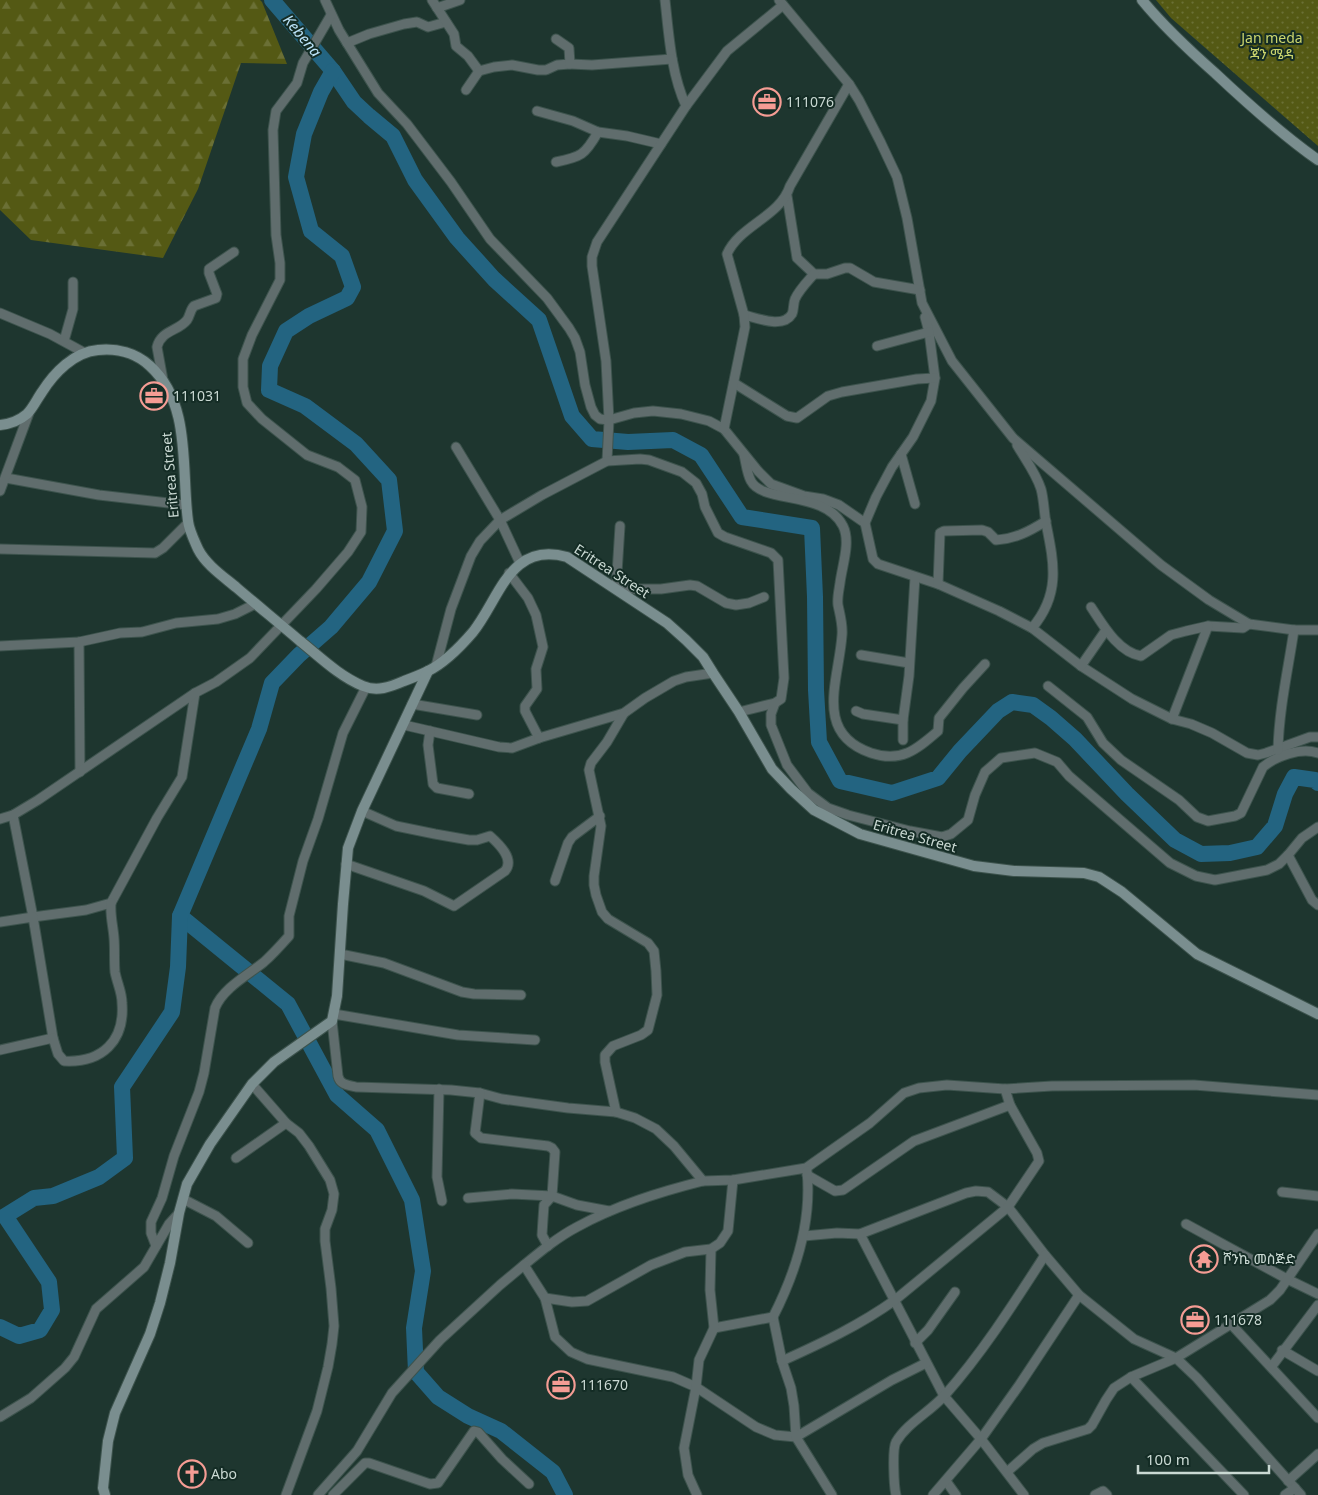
<svg xmlns="http://www.w3.org/2000/svg" width="1318" height="1495" font-family="'Noto Sans','Noto Sans Ethiopic',sans-serif">
  <style>
    .green { fill: url(#green-dots) }
    .forest { fill: url(#forest-firs) }
    .lines { fill: none; stroke-linecap: round; stroke-linejoin: round }
    .river { stroke: #236481; stroke-width: 16 }
    .street-casing { stroke: #3d534d; stroke-width: 11 }
    .secondary-casing { stroke: #3d534d; stroke-width: 12 }
    .street { stroke: #606d6d; stroke-width: 9 }
    .secondary { stroke: #7a8e8f; stroke-width: 10 }
    .labels { text-anchor: middle; stroke-width: 4; stroke-linejoin: round; paint-order: stroke }
    .park-label { font-size: 14px; fill: #ccd66e; stroke: #142c25 }
    .poi-label { font-size: 14px; fill: #cad9d3; stroke: #142c25; text-anchor: start }
    .street-label { font-size: 14px; fill: #cad9d3; stroke: #142c25 }
    .water-label { font-size: 15px; font-style: italic; fill: #bbe3f9; stroke: #142c25 }
  </style>
  <defs>
    <pattern id="green-dots" width="8" height="8" patternUnits="userSpaceOnUse" patternTransform="scale(1.25)"><rect width="8" height="8" fill="#545914"/><path d="M2 2h.1M6 6h.1" fill="none" stroke="#6b7035" stroke-width="1.8" stroke-linecap="round"/></pattern>
    <pattern id="forest-firs" width="22" height="20" patternUnits="userSpaceOnUse" patternTransform="scale(1.25)"><rect width="22" height="20" fill="#545914"/><path d="M5 1l3.5 6h-7zM16 11l3.5 6h-7z" fill="#6b7035"/></pattern>
  </defs>
  <rect width="100%" height="100%" fill="#1e362f"/>
  <polygon class="green" points="1156,0 1318,0 1318,146 1171,18"/>
  <polygon class="forest" points="0,0 260,0 262,2 287,64 241,63 198,189 163,258 31,240 0,210"/>
  <g class="lines">
    <g class="river">
      <polyline points="272,0 333,71 354,102 369,116 393,136 415,180 457,238 494,279 539,320 572,416 592,439 628,442 673,440 701,455 742,517 812,528 815,597 816,690 819,742 840,781 892,793 938,778 960,751 998,711 1012,702 1033,705 1051,718 1075,739 1127,794 1175,840 1201,854 1230,853 1257,847 1275,826 1285,794 1294,777 1315,780 1318,783"/>
      <polyline points="180,916 288,1004 337,1095 377,1130 412,1200 423,1271 414,1328 416,1372 438,1397 468,1416 501,1431 553,1472 565,1495"/>
      <polyline points="0,1327 19,1336 40,1330 52,1310 49,1282 5,1216 34,1198 53,1196 99,1177 125,1158 122,1087 172,1012 178,967 180,916 259,729 272,683 299,655 331,627 369,582 395,531 389,480 356,444 305,406 269,390 270,366 286,331 309,316 347,298 353,287 342,256 311,231 296,177 304,134 321,92 333,71"/>
    </g>
    <g class="street-casing">
      <g id="street">
        <polyline points="325,0 339,30 347,43 369,34 404,24 417,22 428,27 446,22"/>
        <polyline points="432,0 454,34 456,46 468,56 479,71 494,67 512,65 538,70 546,70 557,65 570,64"/>
        <path d="M 665,0 C 669,36 671,73 686,106"/>
        <polyline points="779,0 849,84 859,100 880,141 897,177 907,218 922,303 952,361 1013,438 1161,565 1209,600 1249,624 1294,630 1318,630"/>
        <polyline points="437,8 460,0"/>
        <polyline points="556,39 569,48 570,64 592,65 672,59"/>
        <polyline points="347,43 378,93 407,124 451,182 490,239 547,298 569,328 575,338 580,352 585,385 591,407 595,415 600,419 609,420 634,413 653,411 681,414 709,421 724,429 758,471 771,484 804,496 823,499 839,505 865,523"/>
        <polyline points="466,90 479,71"/>
        <polyline points="537,111 573,121 598,132 627,136 661,144"/>
        <path d="M 556,162 C 581,157 585,155 598,132"/>
        <polyline points="787,196 797,258 814,274 827,274 845,268 850,268 874,282 920,290"/>
        <polyline points="0,313 50,334 85,353"/>
        <path d="M 744,315 C 757,318 783,329 792,314 C 794,310 793,304 795,299 C 799,290 807,282 814,274"/>
        <polyline points="925,317 929,332 935,378 931,401 913,437 892,467 876,497 865,523 873,559 878,564 938,584 999,611 1032,628 1081,666 1132,699 1172,719 1191,724 1212,733 1247,753 1258,755 1266,753 1310,737 1318,737"/>
        <polyline points="64,341 73,309 73,282"/>
        <polyline points="877,346 929,332"/>
        <path d="M 163,380 L 157,347 C 161,330 179,331 187,320 C 190,316 190,310 194,306 L 216,298 L 217,294 L 209,273 L 209,269 L 234,252"/>
        <polyline points="734,383 787,416 797,418 828,396 842,392 917,379 935,378"/>
        <path d="M 724,429 L 745,327 L 744,315 L 727,254 C 740,225 780,217 790,186 L 849,84"/>
        <path d="M 1017,445 C 1025,459 1036,473 1041,489 C 1044,500 1044,512 1046,523 C 1054,563 1061,594 1032,628"/>
        <polyline points="456,447 500,520 520,563"/>
        <polyline points="901,454 915,504"/>
        <path d="M 744,455 C 746,463 747,474 751,481 C 763,504 825,490 843,526 C 851,542 842,566 840,583 C 839,590 837,598 838,605 C 840,615 843,625 842,635 C 839,680 813,733 871,753 C 901,763 916,750 938,731 L 939,718 L 963,688 L 985,664"/>
        <polyline points="607,461 609,420 606,361 592,266 592,257 597,242 686,106 727,51 783,5"/>
        <polyline points="6,478 99,495 186,505"/>
        <polyline points="0,491 29,413"/>
        <polyline points="620,526 616,589 661,589 690,585 697,586 726,603 736,605 749,603 764,597"/>
        <polyline points="0,549 155,553 163,548 188,523"/>
        <path d="M 938,584 L 940,533 L 944,531 L 982,530 L 988,532 L 996,540 C 1015,539 1030,531 1046,521"/>
        <path d="M 1091,607 C 1103,625 1118,652 1141,656 L 1171,635 L 1186,631 L 1208,626 L 1243,628 L 1249,624"/>
        <polyline points="79,642 80,772"/>
        <polyline points="0,646 79,642 120,633 142,632 176,623 218,619 235,614 255,604"/>
        <polyline points="861,655 909,663"/>
        <polyline points="436,666 451,609 471,556 480,541 500,520 542,495 607,461 640,459 649,460 682,472 696,483 702,494 705,507 718,533 725,537 771,553 778,560 784,678 781,699 775,703 739,712"/>
        <polyline points="1081,666 1106,630"/>
        <path d="M 1048,686 L 1087,717 L 1103,743 L 1121,760 L 1179,800 L 1197,817 L 1208,821 L 1235,816 L 1241,813 L 1263,767 C 1276,756 1301,747 1318,753"/>
        <polyline points="775,703 771,714 771,725 787,765 808,793 828,808 848,815 910,831 942,837 951,834 968,820 975,795 985,772 1001,758 1035,753 1057,762 1069,776 1170,863 1196,876 1215,880 1267,870 1279,864 1288,855 1302,838 1318,827"/>
        <polyline points="412,704 477,715"/>
        <polyline points="856,711 863,714 903,720"/>
        <polyline points="1172,719 1208,626"/>
        <polyline points="404,725 499,747 512,748 539,738 525,711 525,706 537,689 536,669 543,647 536,615 528,598 509,573"/>
        <polyline points="430,731 428,745 433,784 437,788 469,794"/>
        <polyline points="539,738 624,713 645,698 674,681 686,677 713,673"/>
        <polyline points="903,740 903,720 909,676 915,577"/>
        <path d="M 1278,750 C 1279,709 1288,670 1294,630"/>
        <polyline points="13,815 33,917 86,910 111,903 157,818 182,777 195,693"/>
        <polyline points="0,819 13,815 38,800 195,693 216,682 250,658 316,589 348,552 361,532 362,507 355,480 338,467 307,455 262,419 247,403 243,387 243,359 252,335 280,280 280,263 276,235 273,130 276,111 297,83 303,63 331,15"/>
        <polyline points="1288,855 1312,900 1318,905"/>
        <path d="M 346,864 L 424,891 L 454,906 L 505,871 C 515,859 499,844 490,836 L 477,840 L 469,840 L 435,834 L 396,826 L 362,811"/>
        <polyline points="555,881 568,843 572,837 600,816"/>
        <polyline points="0,922 33,917 53,1038 0,1050"/>
        <polyline points="340,954 384,963 462,992 474,994 521,995"/>
        <polyline points="334,1014 458,1035 535,1040"/>
        <path d="M 332,1021 L 338,1076 C 340,1085 348,1085 356,1087 L 451,1090 L 480,1093 L 502,1099 L 568,1108 L 616,1112 L 635,1118 L 656,1129 L 674,1146 L 703,1181 L 733,1180 L 806,1168 L 870,1123 L 904,1093 L 919,1088 L 947,1085 L 1005,1089 L 1052,1086 L 1194,1085 L 1318,1095"/>
        <path d="M 53,1038 L 58,1054 L 64,1061 C 102,1063 125,1041 122,1003 C 122,992 117,983 115,972 C 114,961 115,949 114,938 C 113,925 110,916 111,903"/>
        <polyline points="252,1084 286,1123 299,1133 309,1146 330,1180 334,1194 332,1210 325,1229 325,1241 331,1288 334,1326 332,1344 328,1367 317,1411 286,1495"/>
        <polyline points="439,1089 437,1177 442,1201"/>
        <polyline points="480,1093 475,1133 481,1138 548,1146 552,1148 555,1152 552,1196 544,1205 543,1219 542,1235 548,1246"/>
        <polyline points="616,1112 605,1062 605,1055 613,1046 641,1035 648,1030 657,995 656,971 654,951 648,943 608,919 602,912 596,895 594,885 594,876 601,826 589,770 591,763 607,742 624,713"/>
        <polyline points="236,1158 286,1123"/>
        <polyline points="807,1175 835,1191 843,1190 914,1141 1010,1105"/>
        <path d="M 703,1181 C 659,1192 617,1205 577,1227 C 558,1237 541,1251 524,1265 L 545,1298 L 555,1337 L 571,1352 L 587,1359 L 673,1377 L 696,1387 L 756,1427 L 775,1435 L 796,1437 L 794,1406 L 791,1388 L 782,1361 L 773,1317"/>
        <polyline points="1282,1192 1318,1196"/>
        <polyline points="468,1198 512,1194 552,1196 577,1205 609,1211"/>
        <polyline points="183,1199 216,1216 248,1243"/>
        <polyline points="1186,1224 1287,1279 1318,1294"/>
        <polyline points="860,1234 944,1396 981,1439 1024,1495"/>
        <polyline points="804,1236 837,1233 860,1234 966,1193 976,1191 988,1192 1008,1207 1045,1255 1079,1295 1134,1339 1176,1358 1197,1378 1301,1495"/>
        <path d="M 156,1246 L 151,1233 L 151,1222 L 162,1198 L 174,1156 L 199,1092 L 204,1073 L 215,1008 C 223,988 248,975 264,962 C 273,954 281,945 289,936 L 289,916 L 303,861 L 318,819 L 343,733 L 366,687"/>
        <polyline points="545,1298 572,1302 587,1301 651,1265 685,1252 711,1249 720,1243 728,1231 733,1180"/>
        <polyline points="1230,1323 1318,1418"/>
        <path d="M 714,1328 L 773,1317 C 796,1272 812,1222 807,1171"/>
        <polyline points="915,1343 928,1330 955,1292"/>
        <polyline points="1282,1350 1318,1371"/>
        <path d="M 782,1361 C 822,1343 860,1325 895,1300 L 1008,1207 L 1039,1161 L 1037,1153 L 1010,1105 L 1005,1089"/>
        <polyline points="1272,1366 1318,1305"/>
        <polyline points="1131,1377 1244,1495"/>
        <polyline points="0,1417 31,1398 65,1368 74,1357 96,1309 144,1267 169,1224 179,1213"/>
        <polyline points="1007,1472 1033,1449 1043,1443 1088,1429 1092,1425 1106,1400 1114,1388 1131,1377 1176,1358 1270,1300 1280,1290 1318,1234"/>
        <polyline points="946,1481 956,1495"/>
        <polyline points="1288,1481 1318,1454"/>
        <polyline points="318,1495 357,1451 392,1393 440,1340 500,1285 524,1265"/>
        <polyline points="333,1495 365,1463 369,1463 430,1484 438,1483 474,1431 478,1432 502,1459 529,1484"/>
        <polyline points="697,1495 688,1475 684,1448 696,1387 699,1360 714,1328 710,1290 711,1249"/>
        <polyline points="832,1495 796,1437 892,1380 926,1363"/>
        <path d="M 896,1495 C 894,1487 892,1449 896,1442 C 907,1423 930,1412 945,1395 C 983,1352 1014,1303 1045,1255"/>
        <polyline points="933,1495 981,1439 1020,1384 1079,1295"/>
        <polyline points="1095,1495 1103,1491 1107,1495"/>
        <polyline points="1285,1495 1295,1488"/>
      </g>
    </g>
    <g class="secondary-casing">
      <g id="secondary">
        <path d="M 1142,0 C 1164,27 1189,50 1215,73 C 1248,104 1281,134 1318,160"/>
        <path d="M 0,425 C 10,424 20,420 27,414 C 33,408 37,399 42,392 C 54,373 74,352 98,350 C 117,348 136,353 150,366 C 192,404 181,470 188,521 C 189,530 194,540 198,549 C 206,565 224,577 237,588 C 258,606 279,623 300,641 C 320,657 339,676 363,686 C 377,692 390,687 404,681 C 412,678 420,675 428,671 C 444,663 461,646 473,632 C 500,598 510,541 567,557 L 667,623 L 686,640 L 703,657 L 713,673 L 739,712 L 772,769 L 791,789 L 814,810 L 860,834 L 974,866 L 1014,871 L 1084,873 L 1099,877 L 1122,892 L 1197,954 L 1318,1014"/>
        <polyline points="105,1495 103,1488 108,1441 115,1413 150,1334 160,1303 170,1263 179,1213 187,1184 210,1144 252,1084 274,1062 332,1021 337,996 343,904 348,848 362,811 428,671"/>
      </g>
    </g>
    <use href="#street" class="street"/>
    <use href="#secondary" class="secondary"/>
  </g>
  <defs>
    <g id="office-ring" transform="scale(1.4375)"><circle r="9.5" fill="#142c25" stroke="#f59c94" stroke-width="1.5"/><path d="M-6-3h4V-5.5h4V-3h4V5H-6ZM-1-4.5V-3h2v-1.5ZM-6 0V1H6V0Z" fill="#f59c94"/></g>
    <g id="temple-ring" transform="scale(1.4375)"><circle r="9.5" fill="#142c25" stroke="#f59c94" stroke-width="1.5"/><path d="M0-6L5-2H3V0L6.5 2.5H4V6H1.5V3h-3V6H-4V2.5H-6.5L-3 0V-2H-5Z" fill="#f59c94"/></g>
    <g id="church-ring" transform="scale(1.4375)"><circle r="9.5" fill="#142c25" stroke="#f59c94" stroke-width="1.5"/><path d="M-1.2-6h2.4v3.5h3.3v2.4h-3.3V6h-2.4V-.1h-3.3v-2.4h3.3Z" fill="#f59c94"/></g>
  </defs>
  <g fill-rule="evenodd">
    <use href="#office-ring" x="767" y="102"/>
    <use href="#office-ring" x="154" y="396"/>
    <use href="#temple-ring" x="1204" y="1259"/>
    <use href="#office-ring" x="1195" y="1320"/>
    <use href="#office-ring" x="561" y="1385"/>
    <use href="#church-ring" x="192" y="1474"/>
  </g>
  <g class="labels">
    <g class="park-label">
      <text x="1272" y="43">Jan meda<tspan x="1272" dy="16">ጃን ሜዳ</tspan></text>
    </g>
    <g class="poi-label">
      <text x="786" y="107">111076</text>
      <text x="173" y="401">111031</text>
      <text x="1223" y="1264">ሾንኬ መስጅድ</text>
      <text x="1214" y="1325">111678</text>
      <text x="580" y="1390">111670</text>
      <text x="211" y="1479">Abo</text>
    </g>
    <g class="street-label">
      <text transform="translate(170 475) rotate(-95)" y="5">Eritrea Street</text>
      <text transform="translate(612 571) rotate(33)" y="5">Eritrea Street</text>
      <text transform="translate(915 836) rotate(16)" y="5">Eritrea Street</text>
    </g>
    <g class="water-label">
      <text transform="translate(302 36) rotate(50)" y="5">Kebena</text>
    </g>
  </g>
  <path d="M1138 1465v8h131v-8" fill="none" stroke="#cad9d3" stroke-width="2.5"/>
  <text x="1146" y="1465" font-size="15" fill="#cad9d3" stroke="#142c25" stroke-width="4" paint-order="stroke">100 m</text>
</svg>
